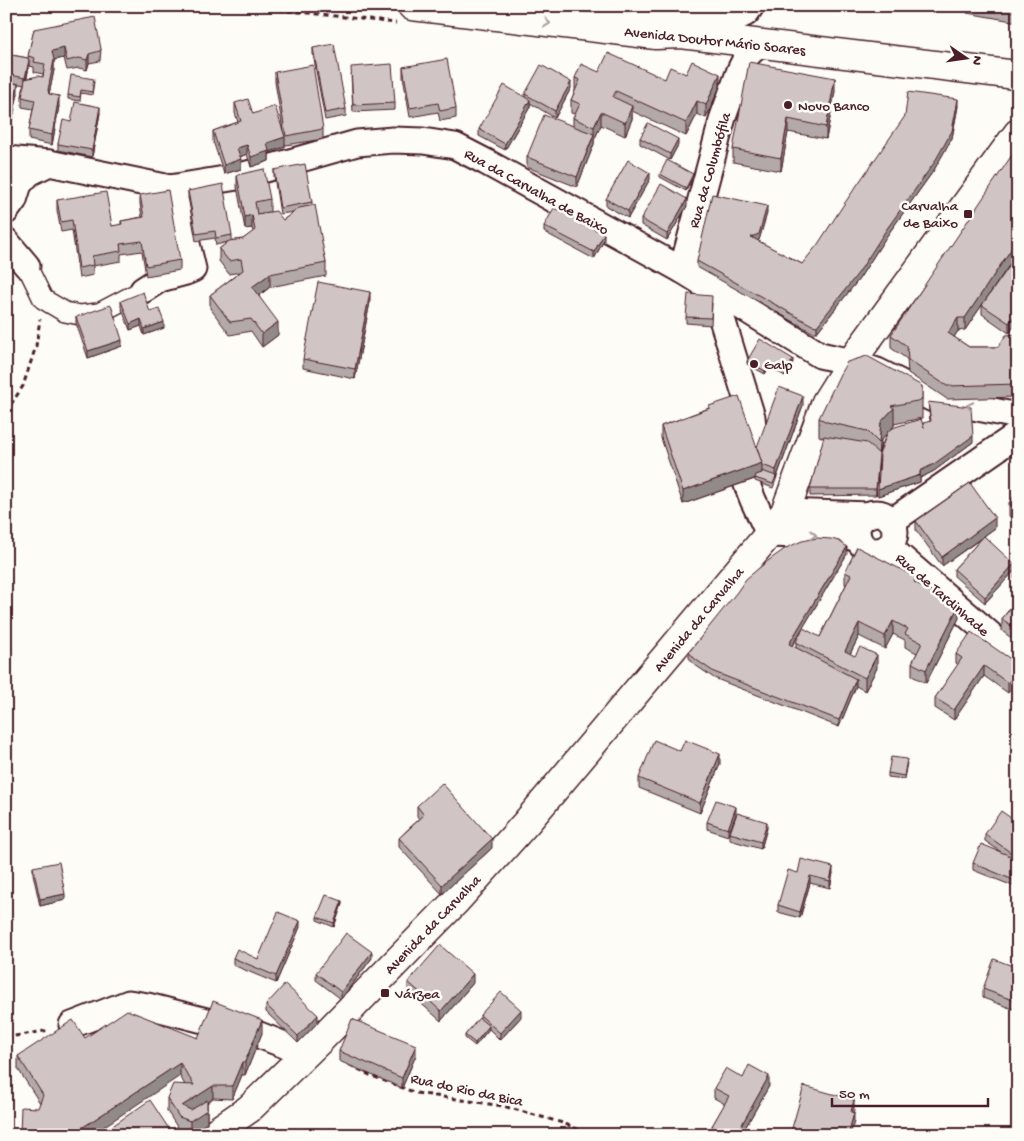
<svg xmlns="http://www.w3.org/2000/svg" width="1024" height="1141" font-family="'Gochi Hand',sans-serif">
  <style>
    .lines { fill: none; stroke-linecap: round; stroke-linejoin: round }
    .pedestrian-casing { stroke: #4a1f2b; stroke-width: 22 }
    .minor-casing { stroke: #4a1f2b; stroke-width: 29 }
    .tertiary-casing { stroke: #4a1f2b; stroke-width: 31 }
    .secondary-casing { stroke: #4a1f2b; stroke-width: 31 }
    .path { stroke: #4a1f2b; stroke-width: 3; stroke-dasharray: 5 4; stroke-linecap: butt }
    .pedestrian { stroke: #fdfcf7; stroke-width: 19 }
    .minor { stroke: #fdfcf7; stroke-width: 25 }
    .tertiary { stroke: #fdfcf7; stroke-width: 28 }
    .secondary { stroke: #fdfcf7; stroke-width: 28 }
    .wall { fill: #b3a9a9; stroke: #4a1f2b; fill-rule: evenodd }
    .shaded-wall { fill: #928a89; stroke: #4a1f2b }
    .building { fill: #d0c5c4; stroke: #4a1f2b }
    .oneway { stroke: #ac999b }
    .poi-dot { fill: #4a1f2b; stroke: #fdfcf7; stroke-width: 2 }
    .labels { text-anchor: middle; stroke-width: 5; stroke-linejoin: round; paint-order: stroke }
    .street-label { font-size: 15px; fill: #4a1f2b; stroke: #fdfcf7 }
    .poi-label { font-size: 15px; fill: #4a1f2b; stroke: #fdfcf7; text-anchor: start }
  </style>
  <rect width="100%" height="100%" fill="#fdfcf7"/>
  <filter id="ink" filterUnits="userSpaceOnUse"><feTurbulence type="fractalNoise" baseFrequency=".02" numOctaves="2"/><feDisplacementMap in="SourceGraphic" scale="10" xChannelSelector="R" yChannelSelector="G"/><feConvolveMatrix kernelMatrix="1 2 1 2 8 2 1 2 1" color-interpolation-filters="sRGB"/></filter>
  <g filter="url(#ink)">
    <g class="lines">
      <g class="pedestrian-casing">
        <polyline id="pedestrian" points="27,266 43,299 65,312 80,315 99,313 143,290"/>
      </g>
      <g class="minor-casing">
        <g id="minor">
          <polyline points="695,15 713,15 738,17 746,13 751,6"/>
          <polyline points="6,159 49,163 29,173 19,184 14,200 6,211"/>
          <polyline points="49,163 170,188 237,177 357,143 393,140 423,141 455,146 486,162 682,270 820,355 851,362 877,371 933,399 1018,416"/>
          <polyline points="6,241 27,266"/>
          <polyline points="682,270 723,117 740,70 748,54 756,47 763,44"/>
          <polyline points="704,285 722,319 752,417 754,438 746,482 753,500 769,534 858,537"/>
          <polyline points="143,290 160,279 186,272 193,269 179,210 170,188"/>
          <polyline points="785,512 869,515"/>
          <circle cx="876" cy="532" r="19"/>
          <polyline points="892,521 1018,434"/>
          <polyline points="889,547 994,638 1018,663"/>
          <polyline points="72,1025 129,1003 148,1006 254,1033 305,1053"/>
        </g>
      </g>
      <g class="tertiary-casing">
        <polyline id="tertiary" points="211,1135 249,1109 320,1040 456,901 526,823 769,534 785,512 826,402 851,362 1018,133"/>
      </g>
      <g class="secondary-casing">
        <g id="secondary">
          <polyline points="412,6 656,35 681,34 1008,74 1018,76"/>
          <polyline points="605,6 679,15 715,21"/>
        </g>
      </g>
      <g class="path">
        <polyline points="234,6 282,10 396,23"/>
        <polyline points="6,412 23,386 36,346 40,319"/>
        <polyline points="6,1036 9,1037 50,1030"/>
        <polyline points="350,1065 372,1076 416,1093 503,1106 563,1123 591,1135"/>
      </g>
      <use href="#pedestrian" class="pedestrian"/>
      <use href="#minor" class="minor"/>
      <use href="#tertiary" class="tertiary"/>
      <use href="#secondary" class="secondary"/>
    </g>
    <g class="wall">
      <polygon points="967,6 1018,6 1018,22 967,13"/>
      <path d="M 34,29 L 101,49 L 100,61 L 89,63 L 87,70 L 79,68 L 67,70 L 64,58 L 54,60 L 54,70 L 49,94 L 59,106 L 52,145 L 29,140 L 29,130 L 33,109 L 22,107 L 22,97 L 24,85 L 6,81 L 6,54 L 28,58 ZM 29,66 L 34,67 L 34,72 L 43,74 L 43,77 L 27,78 Z"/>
      <polygon points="313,48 346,109 346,116 325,120 313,54"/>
      <polygon points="403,67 456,108 456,118 440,121 438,112 410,117 403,77"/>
      <polygon points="275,72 323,129 323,139 286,145 285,144 285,147 269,152 269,161 251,167 247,154 240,157 241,169 224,174 213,141 213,131 238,122 235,113 235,103 253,114 283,130 275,82"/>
      <polygon points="599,72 665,79 686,74 720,86 706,118 697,114 686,136 632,111 632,119 625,136 601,125 594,140 594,144 577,187 527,167 527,157 573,126 573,118 575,114 571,113 571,100 575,91 575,78"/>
      <polygon points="351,74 395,103 395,110 353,112"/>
      <polygon points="6,81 18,93 9,138 6,137"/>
      <polygon points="94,82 92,95 81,93 80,101 68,99 68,95"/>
      <polygon points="571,88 555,118 530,103 530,107 505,150 479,136 479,129 525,97 525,94"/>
      <polygon points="835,91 826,139 788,132 781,171 733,162 733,149"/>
      <polygon points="958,106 952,138 934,170 886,237 859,279 817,332 812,332 697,267 697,261 767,213 759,240 758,241 802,264"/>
      <polygon points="100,113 92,157 58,150 58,144 71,122"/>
      <polygon points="640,138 678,145 670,160 640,144"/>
      <polygon points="274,170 312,202 312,205 326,263 326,276 270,287 259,296 278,335 262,347 251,331 230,335 210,308 210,295 240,272 229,274 219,261 219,249 228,242 216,245 215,238 196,241 188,197 188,191 232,235 232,241 243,239 253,232 252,228 245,229 237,187 237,175 270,199 270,212 257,214 283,220 294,212 280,214 274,176"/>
      <polygon points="660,174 693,177 686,191 660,177"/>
      <polygon points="650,179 628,218 606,206 606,199"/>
      <polygon points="140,195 180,260 180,270 146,276 142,251 121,254 121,261 93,266 93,275 79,278 72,230 61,232 57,210 57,200 112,226 121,225 121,221 142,217 140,204"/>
      <polygon points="687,206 667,240 641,225 641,219"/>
      <polygon points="544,226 604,240 594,259 544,232"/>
      <polygon points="1018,254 1018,321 1009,333 982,314 982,305 965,330 958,331 954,337 969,347 998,347 1018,334 1018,397 947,399 908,373 907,359 891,348 891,335 990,294"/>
      <polygon points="121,301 150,312 164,328 144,335 141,326 130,330 121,307"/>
      <polygon points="370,302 355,379 303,368 303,359"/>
      <polygon points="712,303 711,325 686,323 686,317"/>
      <polygon points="76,317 122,346 88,358 76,323"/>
      <polygon points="747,361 793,362 785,376 769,367 765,374 747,364"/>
      <path d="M 922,386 L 922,418 L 894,424 L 894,426 L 891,429 L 923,427 L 930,421 L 928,402 L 973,442 L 934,471 L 920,478 L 920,482 L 878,496 L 880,462 L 879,460 L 876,495 L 810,496 L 810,489 L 824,438 L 819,436 L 819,418 ZM 886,434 L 880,451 L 881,440 Z"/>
      <polygon points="803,405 773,488 755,481 755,479 683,504 661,438 661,426 709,408 709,406 757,447"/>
      <polygon points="1018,491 1018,523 1009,516 1009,503"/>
      <polygon points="916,521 995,528 984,536 1014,566 1018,561 1018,582 1014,579 1014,571 985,603 954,576 954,569 982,538 942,566 916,530"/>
      <polygon points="847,554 792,646 796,648 796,642 820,637 846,585 845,584 845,572 916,583 959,618 926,683 912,676 912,663 917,653 905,647 905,640 893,634 885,649 859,636 850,654 877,668 865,691 856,686 839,727 714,678 695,665 689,658 689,652"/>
      <polygon points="1018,584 1018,643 1002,631 1002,619 1013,604 1013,593"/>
      <polygon points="956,654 1018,664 1018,679 1008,693 984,676 954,720 935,708 935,698 958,665 956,663"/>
      <polygon points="680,751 720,764 700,813 639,788 639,778"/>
      <polygon points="907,763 904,779 888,777 888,773"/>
      <polygon points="417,806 492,848 442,894 399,847 399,838 419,819 417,816"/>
      <polygon points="736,814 728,836 707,829 707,822"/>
      <polygon points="1018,823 1018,888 973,870 973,863 1001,852 985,841 985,834"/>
      <polygon points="767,828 761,849 730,840 730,833"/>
      <polygon points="33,867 65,900 40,906 33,874"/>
      <polygon points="798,873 833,873 830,888 810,883 800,918 778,912 778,905"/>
      <polygon points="342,904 334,927 317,920 317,917"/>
      <polygon points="300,927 276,983 233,965 233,958 258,959"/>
      <polygon points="372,958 341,999 316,980 316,973"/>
      <polygon points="1018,968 1018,1011 983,998 983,989"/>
      <polygon points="408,982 473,983 441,1021 408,992"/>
      <polygon points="266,1005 318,1022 298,1043 266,1012"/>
      <polygon points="480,1015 521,1017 500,1040 489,1029 475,1046 465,1038 465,1035 480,1019"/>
      <polygon points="262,1033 245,1075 242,1075 232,1099 213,1098 207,1103 207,1123 190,1134 179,1130 167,1111 167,1098 185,1085 180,1076 40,1103 18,1069 18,1056 85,1038 198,1038"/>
      <polygon points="339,1051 416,1055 402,1088 339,1061"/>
      <polygon points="743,1078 769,1086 741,1135 712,1135 712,1126 725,1104 714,1098 714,1088"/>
      <polygon points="108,1129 173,1135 108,1135"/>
    </g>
    <g class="shaded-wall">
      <polygon points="64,48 64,58 54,60 54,70 48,100 48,90 52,51"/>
      <polygon points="89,54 89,63 87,70 87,60"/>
      <polygon points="29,60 29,66 25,85 25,78"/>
      <polygon points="720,74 720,86 706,118 706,105"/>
      <polygon points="835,78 835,91 826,139 826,127"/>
      <polygon points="571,82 571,88 555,118 555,111"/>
      <polygon points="18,84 18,93 9,138 9,128"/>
      <polygon points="59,96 59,106 52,145 52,135"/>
      <polygon points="958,99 958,106 952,138 934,170 886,237 859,279 817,332 817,326"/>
      <polygon points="530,100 530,107 505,150 505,144"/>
      <polygon points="697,101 697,114 686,136 686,123"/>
      <polygon points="632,106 632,119 625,136 625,123"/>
      <polygon points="100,107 100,113 92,157 92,150"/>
      <polygon points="601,112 601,125 594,140 594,144 577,187 577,177 594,135 594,127"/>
      <polygon points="788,119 788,132 781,171 781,158"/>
      <polygon points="285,137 285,147 269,152 269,161 251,167 251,157 267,143"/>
      <polygon points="678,139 678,145 670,160 670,154"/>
      <polygon points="247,145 247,154 237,158 237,148"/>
      <polygon points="241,159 241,169 224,174 224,165"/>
      <polygon points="650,173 650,179 628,218 628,211"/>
      <polygon points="693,174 693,177 686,191 686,188"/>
      <polygon points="687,199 687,206 667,240 667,234"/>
      <polygon points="767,206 767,213 759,240 751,243 751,237"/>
      <polygon points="252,215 252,228 245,229 245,217"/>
      <polygon points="604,234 604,240 594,259 594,252"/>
      <polygon points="1018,239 1018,252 965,330 965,318"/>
      <polygon points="270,274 270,287 252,300 252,287"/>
      <polygon points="370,292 370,302 355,379 355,369"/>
      <polygon points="1018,311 1018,321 1009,333 1009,323"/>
      <polygon points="958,318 958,331 948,346 948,333"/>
      <polygon points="141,319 141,326 130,330 130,324"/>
      <polygon points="164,322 164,328 144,335 144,329"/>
      <polygon points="278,322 278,335 262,347 262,334"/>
      <polygon points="122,340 122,346 88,358 88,351"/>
      <polygon points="793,359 793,362 785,376 785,373"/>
      <polygon points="769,364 769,367 765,374 765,371"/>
      <polygon points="803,396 803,405 776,479 776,470"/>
      <polygon points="894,408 894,426 881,440 879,455 879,454 876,495 879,443 881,422"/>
      <polygon points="973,436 973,442 934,471 920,478 920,471"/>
      <polygon points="762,463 762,476 683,504 683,491"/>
      <polygon points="920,475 920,482 878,496 878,489"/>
      <polygon points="995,518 995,528 942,566 942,557"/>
      <polygon points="847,547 847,554 789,651 789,644"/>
      <polygon points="1014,564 1014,571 985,603 985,597"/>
      <polygon points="959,605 959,618 926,683 926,670"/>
      <polygon points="893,621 893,634 885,649 885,636"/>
      <polygon points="859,623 859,636 845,664 845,651"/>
      <polygon points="877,655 877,668 865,691 865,678"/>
      <polygon points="984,666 984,676 954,720 954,710"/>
      <polygon points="1018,669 1018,679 1008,693 1008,683"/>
      <polygon points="856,679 856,686 839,727 839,720"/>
      <polygon points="720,754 720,764 700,813 700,803"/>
      <polygon points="736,807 736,814 728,836 728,829"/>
      <polygon points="767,822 767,828 761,849 761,842"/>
      <polygon points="492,839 492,848 442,894 442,885"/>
      <polygon points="833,867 833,873 830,888 830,881"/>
      <polygon points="810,876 810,883 800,918 800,912"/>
      <polygon points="65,894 65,900 40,906 40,899"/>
      <polygon points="342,901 342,904 334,927 334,923"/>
      <polygon points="300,921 300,927 276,983 276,976"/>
      <polygon points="372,952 372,958 341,999 341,992"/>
      <polygon points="473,974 473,983 441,1021 441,1011"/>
      <polygon points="521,1010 521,1017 500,1040 500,1033"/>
      <polygon points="318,1015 318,1022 298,1043 298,1036"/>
      <polygon points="262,1020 262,1033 245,1075 245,1062"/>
      <polygon points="489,1026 489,1029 475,1046 475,1043"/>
      <polygon points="416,1045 416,1055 402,1088 402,1078"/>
      <polygon points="242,1062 242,1075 232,1099 232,1086"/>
      <polygon points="180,1063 180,1076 91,1135 71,1135"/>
      <polygon points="769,1076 769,1086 741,1135 736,1135"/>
      <polygon points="213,1086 213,1098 207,1103 207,1123 190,1134 190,1121 183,1118 182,1106"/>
      <polygon points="854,1100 854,1110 851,1121 851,1112"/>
      <polygon points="854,1113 854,1122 850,1135 848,1135"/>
    </g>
    <g class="building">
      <polygon points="1002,6 1018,6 1018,9"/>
      <polygon points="95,17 101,49 100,51 89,54 87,60 79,58 67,61 64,48 52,51 54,60 48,90 49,94 59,96 52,135 29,130 35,100 22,97 25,79 38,76 43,77 45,64 34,62 35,58 28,56 34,29"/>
      <polygon points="334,44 346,109 325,113 313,48"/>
      <polygon points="608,53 665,79 670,67 686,74 692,61 720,74 706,105 697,101 686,123 616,91 613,97 632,106 625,123 601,112 594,127 573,118 580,104 571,100 580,80 575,78 581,64 599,72"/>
      <polygon points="6,54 28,58 28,59 29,60 25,78 6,74"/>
      <polygon points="447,59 456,108 440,111 438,103 410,108 403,67"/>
      <polygon points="749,62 835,78 826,127 788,119 781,158 733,149"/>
      <polygon points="392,64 395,103 353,105 351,67"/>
      <polygon points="313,65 323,129 286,136 275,72"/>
      <polygon points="541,65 571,82 555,111 525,94"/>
      <polygon points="71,75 94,79 92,92 81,90 80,97 68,95"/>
      <polygon points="6,81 18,84 9,128 6,128"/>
      <polygon points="504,85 530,100 505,144 479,129"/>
      <polygon points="908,92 958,99 952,131 934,163 886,230 859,272 817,326 812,325 697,261 712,194 767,206 759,234 751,237 802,264 818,244 844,204 905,116"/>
      <polygon points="248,99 253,114 275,106 285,137 267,143 269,151 251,157 247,145 237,148 241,159 224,165 213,131 241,121 235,103"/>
      <polygon points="75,102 100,107 92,150 58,144 63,120 71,122"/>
      <polygon points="544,115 594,134 577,177 527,157"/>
      <polygon points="648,123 678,139 670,154 640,138"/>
      <polygon points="1016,149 1018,150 1018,239 965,318 958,318 948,333 969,347 998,347 1006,335 1018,334 1018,384 947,386 908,360 907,346 891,335"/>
      <polygon points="628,160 650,173 628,211 606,199"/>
      <polygon points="667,160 693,174 686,188 660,174"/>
      <polygon points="305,164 312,202 280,208 274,170"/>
      <polygon points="264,169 270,199 255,202 257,214 276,211 283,220 299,208 315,205 326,263 270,274 252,287 278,322 262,334 251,319 230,322 210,295 243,270 241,259 229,261 219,249 229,241 243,239 255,230 252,215 245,217 237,175"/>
      <polygon points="223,184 232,235 216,238 215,231 196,234 188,191"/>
      <polygon points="661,184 687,199 667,234 641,219"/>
      <polygon points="168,190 180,260 146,266 142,241 120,244 121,251 92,256 93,265 79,268 72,220 61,222 57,200 106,192 112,226 122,224 121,221 144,217 140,195"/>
      <polygon points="554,208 604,234 594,252 544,226"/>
      <polygon points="1018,254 1018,311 1009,323 982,305"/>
      <polygon points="318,282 370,292 355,369 303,359"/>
      <polygon points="143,292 150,312 159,309 164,322 144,329 141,319 130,324 121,301"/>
      <polygon points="688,294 712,296 711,318 686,317"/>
      <polygon points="111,305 122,340 88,351 76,317"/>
      <polygon points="760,339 793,359 785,373 769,364 765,371 747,361"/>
      <polygon points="867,356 922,386 922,400 891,406 894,408 881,422 879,443 867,431 827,422 819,418 840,374 847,362"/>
      <polygon points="779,387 803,396 776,470 762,465 757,447"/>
      <polygon points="739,396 762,463 683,491 661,426 710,408 709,406"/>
      <polygon points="928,402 971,407 973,436 934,464 920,471 920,475 878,489 880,456 879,454 888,431 895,427 921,419 924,428 923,423 931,421"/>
      <polygon points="824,436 867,443 879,454 876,489 810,489"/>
      <polygon points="762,471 776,476 773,484 755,478 756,475 762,473"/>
      <polygon points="970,483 995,518 942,557 916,521"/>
      <polygon points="1018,491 1018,510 1009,503"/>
      <polygon points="984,536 1014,564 985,597 954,569"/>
      <polygon points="817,538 831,539 839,541 847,547 789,644 856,679 839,720 714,672 695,659 689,652 737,592 746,579 765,563 786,548 802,541"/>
      <polygon points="857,547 916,577 914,582 959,605 926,670 912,663 922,643 905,634 908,629 893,621 885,636 859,623 845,651 855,656 860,647 877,655 865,678 796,642 803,628 820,637 851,575 845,572"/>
      <polygon points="1018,561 1018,569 1014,566"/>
      <polygon points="1018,584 1018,596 1013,593 1015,588"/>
      <polygon points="1018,598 1018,630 1002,619"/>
      <polygon points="971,632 1018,664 1018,669 1008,683 984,666 954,710 935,698 962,658 956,654"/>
      <polygon points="654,740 680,751 685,740 720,754 700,803 639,778"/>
      <polygon points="891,757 907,759 904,776 888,773"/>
      <polygon points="1015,763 1018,763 1018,805 1017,805"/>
      <polygon points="442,783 492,839 442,885 399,838 424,815 417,806"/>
      <polygon points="716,800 736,807 728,829 707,822"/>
      <polygon points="1001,811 1018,823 1017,857 985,834"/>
      <polygon points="737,813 767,822 761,842 730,833"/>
      <polygon points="981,844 1018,859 1018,882 973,863"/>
      <polygon points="801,859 833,867 830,881 810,876 800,912 778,905 788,870 798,873"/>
      <polygon points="59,862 65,894 40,899 33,867"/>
      <polygon points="326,895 342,901 334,923 317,917"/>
      <polygon points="278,912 300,921 276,976 233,958 237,949 258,959"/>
      <polygon points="346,933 372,952 341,992 316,973"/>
      <polygon points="440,945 473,974 441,1011 408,982"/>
      <polygon points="994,959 1018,968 1018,1002 983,989"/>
      <polygon points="285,984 318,1015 298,1036 266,1005"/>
      <polygon points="501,992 521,1010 500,1033 480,1015"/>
      <polygon points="213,1001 262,1020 245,1062 242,1062 232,1086 213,1086 182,1106 191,1110 207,1100 207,1110 190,1121 179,1117 167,1098 173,1084 194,1085 180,1063 71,1135 20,1135 21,1107 38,1108 43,1095 18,1056 73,1020 85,1038 127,1010 198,1038"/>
      <polygon points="479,1018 489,1026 475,1043 465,1035"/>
      <polygon points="352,1019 416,1045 402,1078 339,1051"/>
      <polygon points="749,1065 769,1076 736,1135 727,1135 712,1126 729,1096 714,1088 726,1068 743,1078"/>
      <polygon points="804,1086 854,1100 851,1112 854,1113 848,1135 790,1135"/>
      <polygon points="150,1100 173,1135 112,1135 108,1129"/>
    </g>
    <defs><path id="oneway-chevron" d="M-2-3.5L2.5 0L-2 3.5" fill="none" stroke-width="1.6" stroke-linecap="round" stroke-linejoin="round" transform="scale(1.25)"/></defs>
    <g class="oneway">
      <use href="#oneway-chevron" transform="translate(547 23) rotate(7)"/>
      <use href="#oneway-chevron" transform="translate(970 406) rotate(-168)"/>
      <use href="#oneway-chevron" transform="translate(813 535) rotate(2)"/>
    </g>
  </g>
  <g class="poi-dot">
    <circle cx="788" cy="105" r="5"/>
    <rect x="963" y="209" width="10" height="10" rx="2.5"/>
    <circle cx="754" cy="364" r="5"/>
    <rect x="380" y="988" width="10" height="10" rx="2.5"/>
  </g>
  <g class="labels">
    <g class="street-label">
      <text transform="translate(715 40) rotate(6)" y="5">Avenida Doutor Mário Soares</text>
      <text transform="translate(709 170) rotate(-74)" y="5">Rua da Columbófila</text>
      <text transform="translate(537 191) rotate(29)" y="5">Rua da Carvalha de Baixo</text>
      <text transform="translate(943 594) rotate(41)" y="5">Rua de Tardinhade</text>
      <text transform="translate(698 619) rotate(-50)" y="5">Avenida da Carvalha</text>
      <text transform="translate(432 924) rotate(-46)" y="5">Avenida da Carvalha</text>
      <text transform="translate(467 1089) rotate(12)" y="5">Rua do Rio da Bica</text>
    </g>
    <g class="poi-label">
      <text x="798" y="110">Novo Banco</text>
      <text x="958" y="210" text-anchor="end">Carvalha<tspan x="958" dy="17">de Baixo</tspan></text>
      <text x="764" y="369">Galp</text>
      <text x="395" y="998">Várzea</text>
    </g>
  </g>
  <rect width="1024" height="1141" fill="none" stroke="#fdfcf7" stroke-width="25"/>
  <rect x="12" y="12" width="999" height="1116" fill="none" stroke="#4a1f2b" stroke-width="2" filter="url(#ink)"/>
  <g transform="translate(966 58) rotate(103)" stroke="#fdfcf7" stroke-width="4" paint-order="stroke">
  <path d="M0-4L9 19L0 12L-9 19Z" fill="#4a1f2b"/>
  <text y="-8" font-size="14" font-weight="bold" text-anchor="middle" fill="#4a1f2b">N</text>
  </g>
  <path d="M832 1098v8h156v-8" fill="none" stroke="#4a1f2b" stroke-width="2.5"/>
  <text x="839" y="1098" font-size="15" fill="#4a1f2b" stroke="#fdfcf7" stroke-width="4" paint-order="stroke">50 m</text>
</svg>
